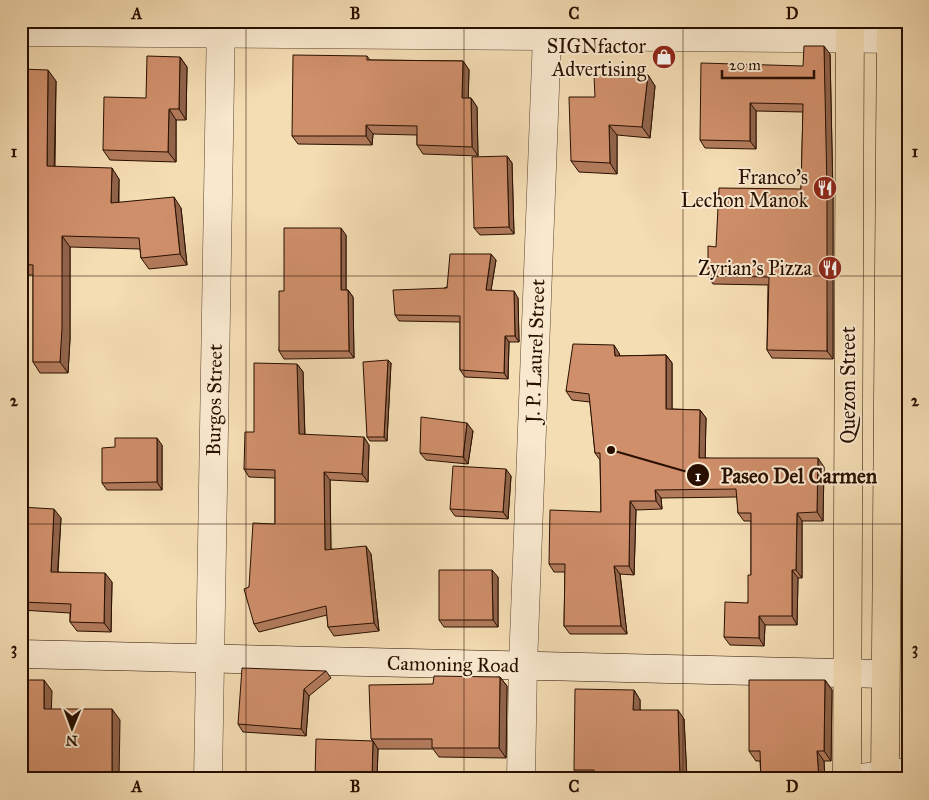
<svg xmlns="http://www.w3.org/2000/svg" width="929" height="800" font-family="'IM FELL Great Primer',serif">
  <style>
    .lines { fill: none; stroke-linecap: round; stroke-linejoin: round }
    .street-casing { stroke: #5b422d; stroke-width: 29 }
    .secondary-casing { stroke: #280f00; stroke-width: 29 }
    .highway-casing { stroke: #280f00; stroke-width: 29 }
    .street { stroke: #f8e8ce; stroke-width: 28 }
    .secondary { stroke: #f8e8ce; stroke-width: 28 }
    .highway { stroke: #f4dcb3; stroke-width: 28 }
    .wall { fill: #b27b5c; stroke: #280f00 }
    .shaded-wall { fill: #91644b; stroke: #280f00 }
    .building { fill: #cf8f6b; stroke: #280f00 }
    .grid { fill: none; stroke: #280f00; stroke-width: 1; stroke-opacity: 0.55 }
    .labels { text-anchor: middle; stroke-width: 4; stroke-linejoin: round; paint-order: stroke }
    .poi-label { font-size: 20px; fill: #280f00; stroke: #f8e8ce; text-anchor: end }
    .street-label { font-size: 20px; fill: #280f00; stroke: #f8e8ce }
    .leader { fill: none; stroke: #280f00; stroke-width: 2 }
    .callout-dot { fill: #280f00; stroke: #f8e8ce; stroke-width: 2 }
    .mark-label { font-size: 15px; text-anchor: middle; font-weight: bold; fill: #fff }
    .callout-label { font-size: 21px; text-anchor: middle; font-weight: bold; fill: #280f00; stroke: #f8e8ce; stroke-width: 4; stroke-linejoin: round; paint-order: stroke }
    .neatline { fill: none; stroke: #280f00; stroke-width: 2 }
    .grid-label { font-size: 16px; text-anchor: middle; font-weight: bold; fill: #280f00 }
  </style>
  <rect width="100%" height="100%" fill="#f4dcb3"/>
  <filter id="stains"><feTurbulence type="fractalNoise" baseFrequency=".004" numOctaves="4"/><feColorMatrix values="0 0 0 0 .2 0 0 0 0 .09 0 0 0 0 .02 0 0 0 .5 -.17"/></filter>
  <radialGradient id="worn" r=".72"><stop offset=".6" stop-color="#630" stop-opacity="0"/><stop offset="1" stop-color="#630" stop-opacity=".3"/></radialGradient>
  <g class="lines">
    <g class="street-casing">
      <g id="street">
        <polyline points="21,32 908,39"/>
        <polyline points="208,779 221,21"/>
        <polyline points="521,779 523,665 547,36"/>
        <polyline points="853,779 908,772"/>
      </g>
    </g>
    <g class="secondary-casing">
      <polyline id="secondary" points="21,654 885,674"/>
    </g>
    <g class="highway-casing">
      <g id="highway">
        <polyline points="847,779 850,21"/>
        <polyline points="885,779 891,21"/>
      </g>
    </g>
    <use href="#street" class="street"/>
    <use href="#secondary" class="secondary"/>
    <use href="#highway" class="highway"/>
  </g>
  <g class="wall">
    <polygon points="830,54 833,197 833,359 772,358 767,350 768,285 713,284 708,276 716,247 801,189 803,112 756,111 756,149 705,148 700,140 803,66"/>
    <polygon points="367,56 370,60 463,61 469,70 468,98 471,98 477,107 478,156 423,154 417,145 417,135 373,134 372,145 298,144 292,136"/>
    <polygon points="180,57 187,67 186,120 176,120 176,162 110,160 103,150"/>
    <polygon points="21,69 56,81 55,167 119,179 119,203 181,208 187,265 149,269 141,258 140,249 70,247 70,339 68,373 40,373 33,362 33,275 21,275"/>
    <polygon points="648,75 655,86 650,138 617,135 617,174 579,172 571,161 595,97"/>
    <polygon points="507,156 512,163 514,234 480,235 474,228"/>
    <polygon points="346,235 346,290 348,290 353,297 354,358 284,359 279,351 284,291"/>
    <polygon points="496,260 491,290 518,298 519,342 509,342 508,379 465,377 460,370 460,322 399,321 395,315"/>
    <polygon points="619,353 620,356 666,355 672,363 672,409 700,410 706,418 705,458 824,467 823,521 802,521 802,578 798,578 797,625 765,625 764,646 730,645 724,637 748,603 751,575 751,521 744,521 738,513 737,497 661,498 662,509 636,510 634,575 620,574 627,634 570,634 564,626 565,572 554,572 549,564 601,512 600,460 595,453 590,402 572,400 566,391"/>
    <polygon points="21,354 26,361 25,420 21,420"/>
    <polygon points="391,363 387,441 370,441 367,437"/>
    <polygon points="297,364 303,372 305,435 369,445 368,482 330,480 331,549 371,554 379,631 334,636 328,627 327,615 259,632 254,624 249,587 275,524 275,478 249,477 244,469"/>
    <polygon points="473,431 468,464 426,460 420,453"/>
    <polygon points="162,445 162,490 107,490 102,483"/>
    <polygon points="511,476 508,519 455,516 450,509"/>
    <polygon points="21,507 61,518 58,572 112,582 111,632 77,631 70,622 70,613 21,610"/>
    <polygon points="498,577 498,627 444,627 439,620"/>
    <polygon points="326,671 331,678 309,696 306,736 243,732 238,724"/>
    <polygon points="500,677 507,686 506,758 439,757 433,749 378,749 377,779 373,741 371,739 433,684"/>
    <polygon points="825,680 832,690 831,761 824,761 825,779 761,779 760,761 756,761 749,751"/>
    <polygon points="634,690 640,700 640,710 684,719 687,779 580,779 574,770"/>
  </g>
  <g class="shaded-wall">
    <polygon points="824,46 830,54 833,197 833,359 827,351"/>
    <polygon points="180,57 187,67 186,120 179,109"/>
    <polygon points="463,61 469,70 468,107 462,98"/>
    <polygon points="48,70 56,81 54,177 47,166"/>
    <polygon points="648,75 655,86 650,138 642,127"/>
    <polygon points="471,98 477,107 478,156 472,147"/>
    <polygon points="750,103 756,111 756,149 750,141"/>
    <polygon points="169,109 176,120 176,162 168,152"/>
    <polygon points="366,125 373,134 372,145 366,136"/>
    <polygon points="609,125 617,135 617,174 610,163"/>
    <polygon points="507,156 512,163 514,234 509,227"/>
    <polygon points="112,168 119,179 118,214 111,203"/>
    <polygon points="174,197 181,208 187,265 180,254"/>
    <polygon points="341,228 346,235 346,297 341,290"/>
    <polygon points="62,236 70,247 70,339 68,373 60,362"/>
    <polygon points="491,254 496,260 490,296 486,290"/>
    <polygon points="348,290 353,297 354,358 349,351"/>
    <polygon points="514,291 518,298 519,342 515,336"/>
    <polygon points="505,336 509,342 508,379 504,373"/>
    <polygon points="614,345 619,353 621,364 615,356"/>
    <polygon points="21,354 26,361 25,420 21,415"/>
    <polygon points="666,355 672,363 672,417 666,409"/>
    <polygon points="388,360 391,363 387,441 384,437"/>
    <polygon points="297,364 303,372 305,443 299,434"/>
    <polygon points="700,410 706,418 705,466 699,458"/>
    <polygon points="467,423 473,431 468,464 463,457"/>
    <polygon points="364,437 369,445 368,482 362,474"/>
    <polygon points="157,438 162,445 162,490 157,482"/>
    <polygon points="818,458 824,467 823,521 817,512"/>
    <polygon points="506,469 511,476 508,519 503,512"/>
    <polygon points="324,472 330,480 331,558 325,550"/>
    <polygon points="655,490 661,498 662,509 656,501"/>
    <polygon points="630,501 636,510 634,575 629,566"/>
    <polygon points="54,509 61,518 57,581 51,572"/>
    <polygon points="797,513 802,521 802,578 796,570"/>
    <polygon points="366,546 371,554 379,631 374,623"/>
    <polygon points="614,566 620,574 627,634 621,626"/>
    <polygon points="492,570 498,577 498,627 493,620"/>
    <polygon points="792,570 798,578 797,625 792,616"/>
    <polygon points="105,573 112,582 111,632 104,623"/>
    <polygon points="759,616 765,625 764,646 759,638"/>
    <polygon points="500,677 507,686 506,758 499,748"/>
    <polygon points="44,680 52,691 51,719 44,709"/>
    <polygon points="825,680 832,690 831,761 824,751"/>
    <polygon points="304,689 309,696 306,736 301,729"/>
    <polygon points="634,690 640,700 640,720 633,710"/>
    <polygon points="112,709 120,720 119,779 112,779"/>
    <polygon points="678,710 684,719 687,779 680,779"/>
    <polygon points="373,741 378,749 377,779 372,779"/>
    <polygon points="817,751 824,761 825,779 819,779"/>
  </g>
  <g class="building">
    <polygon points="804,46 824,46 827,189 827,351 767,350 769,277 708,276 708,246 716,247 719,188 801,189 803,104 750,103 750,141 700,140 701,63 803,66"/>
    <polygon points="293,55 367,56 367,60 463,61 462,98 471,98 472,147 417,145 417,126 366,125 366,136 292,136"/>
    <polygon points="147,56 180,57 179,109 169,109 168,152 103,150 104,97 146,98"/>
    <polygon points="21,69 48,70 47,166 112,168 111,203 174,197 180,254 141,258 139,238 62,236 62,328 60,362 33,362 33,265 21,264"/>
    <polygon points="594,75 648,75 642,127 609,125 610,163 571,161 569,97 595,97"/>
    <polygon points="507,156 509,227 474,228 472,157"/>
    <polygon points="284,228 341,228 341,290 348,290 349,351 279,351 279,291 284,291"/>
    <polygon points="450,254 491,254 486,290 514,291 515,336 505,336 504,373 460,370 460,316 395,315 393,290 447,288"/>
    <polygon points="573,344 614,345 615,356 666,355 666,409 700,410 699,458 818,458 817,512 797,513 796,570 792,570 792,616 759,616 759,638 724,637 725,602 748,603 748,575 751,575 751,513 738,513 736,489 655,490 656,501 630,501 629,566 614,566 621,626 564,626 565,564 549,564 550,510 601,512 600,453 595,453 589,394 566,391"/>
    <polygon points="388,360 384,437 367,437 363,362"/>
    <polygon points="254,363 297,364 299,434 364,437 362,474 324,472 325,550 366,546 374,623 328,627 326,606 254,624 244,589 249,587 253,523 275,524 275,470 244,469 245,432 254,432"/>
    <polygon points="421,417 467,423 463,457 420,453"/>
    <polygon points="115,438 157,438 157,482 102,483 102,448 115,447"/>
    <polygon points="453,466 506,469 503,512 450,509"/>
    <polygon points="21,507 54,509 51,572 105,573 104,623 70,622 71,604 21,602"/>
    <polygon points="439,570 492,570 493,620 439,620"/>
    <polygon points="242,668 326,671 304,689 301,729 238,724"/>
    <polygon points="434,676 500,677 499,748 432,748 432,739 371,739 369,685 433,684"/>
    <polygon points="21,680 44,680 44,709 112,709 112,779 21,779"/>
    <polygon points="749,680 825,680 824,751 817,751 819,779 761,779 760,751 749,751"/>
    <polygon points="575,689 634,690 633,710 678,710 680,779 594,779 594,770 574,770"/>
    <polygon points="316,739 373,741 372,779 315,779"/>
  </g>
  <path class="grid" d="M 246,21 L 246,779M 464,21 L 464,779M 683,21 L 683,779M 21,276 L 908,276M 21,524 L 908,524"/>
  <defs>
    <g id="shop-disc" transform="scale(1.25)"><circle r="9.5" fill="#8f2418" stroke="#f8e8ce"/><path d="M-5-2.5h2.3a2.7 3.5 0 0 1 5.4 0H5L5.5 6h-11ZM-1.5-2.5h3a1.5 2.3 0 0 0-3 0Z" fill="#fff"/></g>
    <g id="restaurant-disc" transform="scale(1.25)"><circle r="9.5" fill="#8f2418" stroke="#f8e8ce"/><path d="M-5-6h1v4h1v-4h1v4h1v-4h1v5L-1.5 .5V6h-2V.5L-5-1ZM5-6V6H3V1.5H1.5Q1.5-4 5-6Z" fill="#fff"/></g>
  </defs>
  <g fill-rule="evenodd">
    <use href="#shop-disc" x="664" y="57"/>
    <use href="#restaurant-disc" x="825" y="188"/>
    <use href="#restaurant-disc" x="830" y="268"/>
  </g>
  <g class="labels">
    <g class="poi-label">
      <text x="646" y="53">SIGNfactor<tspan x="646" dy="23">Advertising</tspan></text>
      <text x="808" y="184">Franco's<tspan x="808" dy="23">Lechon Manok</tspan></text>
      <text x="812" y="275">Zyrian's Pizza</text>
    </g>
    <g class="street-label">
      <text transform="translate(535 351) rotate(-88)" y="7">J. P. Laurel Street</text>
      <text transform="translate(848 385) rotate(-90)" y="7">Quezon Street</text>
      <text transform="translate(214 400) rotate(-89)" y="7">Burgos Street</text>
      <text transform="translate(453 664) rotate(1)" y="7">Camoning Road</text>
    </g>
  </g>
  <path class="leader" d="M611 450L698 475"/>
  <g class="callout-dot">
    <circle cx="611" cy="450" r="5"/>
    <circle cx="698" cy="475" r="12"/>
  </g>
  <g class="mark-label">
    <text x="698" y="481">1</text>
  </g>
  <g class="callout-label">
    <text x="799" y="483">Paseo Del Carmen</text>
  </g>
  <rect width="929" height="800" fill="none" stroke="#f4dcb3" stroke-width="55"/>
  <g transform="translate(72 728) rotate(181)" stroke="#f8e8ce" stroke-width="4" paint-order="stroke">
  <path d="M0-4L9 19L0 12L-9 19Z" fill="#280f00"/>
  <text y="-8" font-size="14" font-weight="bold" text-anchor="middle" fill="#280f00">N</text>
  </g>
  <path d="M722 70v8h92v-8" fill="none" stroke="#280f00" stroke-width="2.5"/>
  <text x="729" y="70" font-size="15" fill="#280f00" stroke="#f8e8ce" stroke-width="4" paint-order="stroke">20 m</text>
  <rect x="28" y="28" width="874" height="744" class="neatline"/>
  <g class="grid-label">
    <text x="137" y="19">A</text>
    <text x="355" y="19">B</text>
    <text x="574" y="19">C</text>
    <text x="792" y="19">D</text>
    <text x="14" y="157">1</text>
    <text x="915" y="157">1</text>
    <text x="14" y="406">2</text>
    <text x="915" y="406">2</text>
    <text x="14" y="654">3</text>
    <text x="915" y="654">3</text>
    <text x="137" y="792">A</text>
    <text x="355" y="792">B</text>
    <text x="574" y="792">C</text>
    <text x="792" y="792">D</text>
  </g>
  <rect width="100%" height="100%" filter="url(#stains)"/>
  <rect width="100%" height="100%" fill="url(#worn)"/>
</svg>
